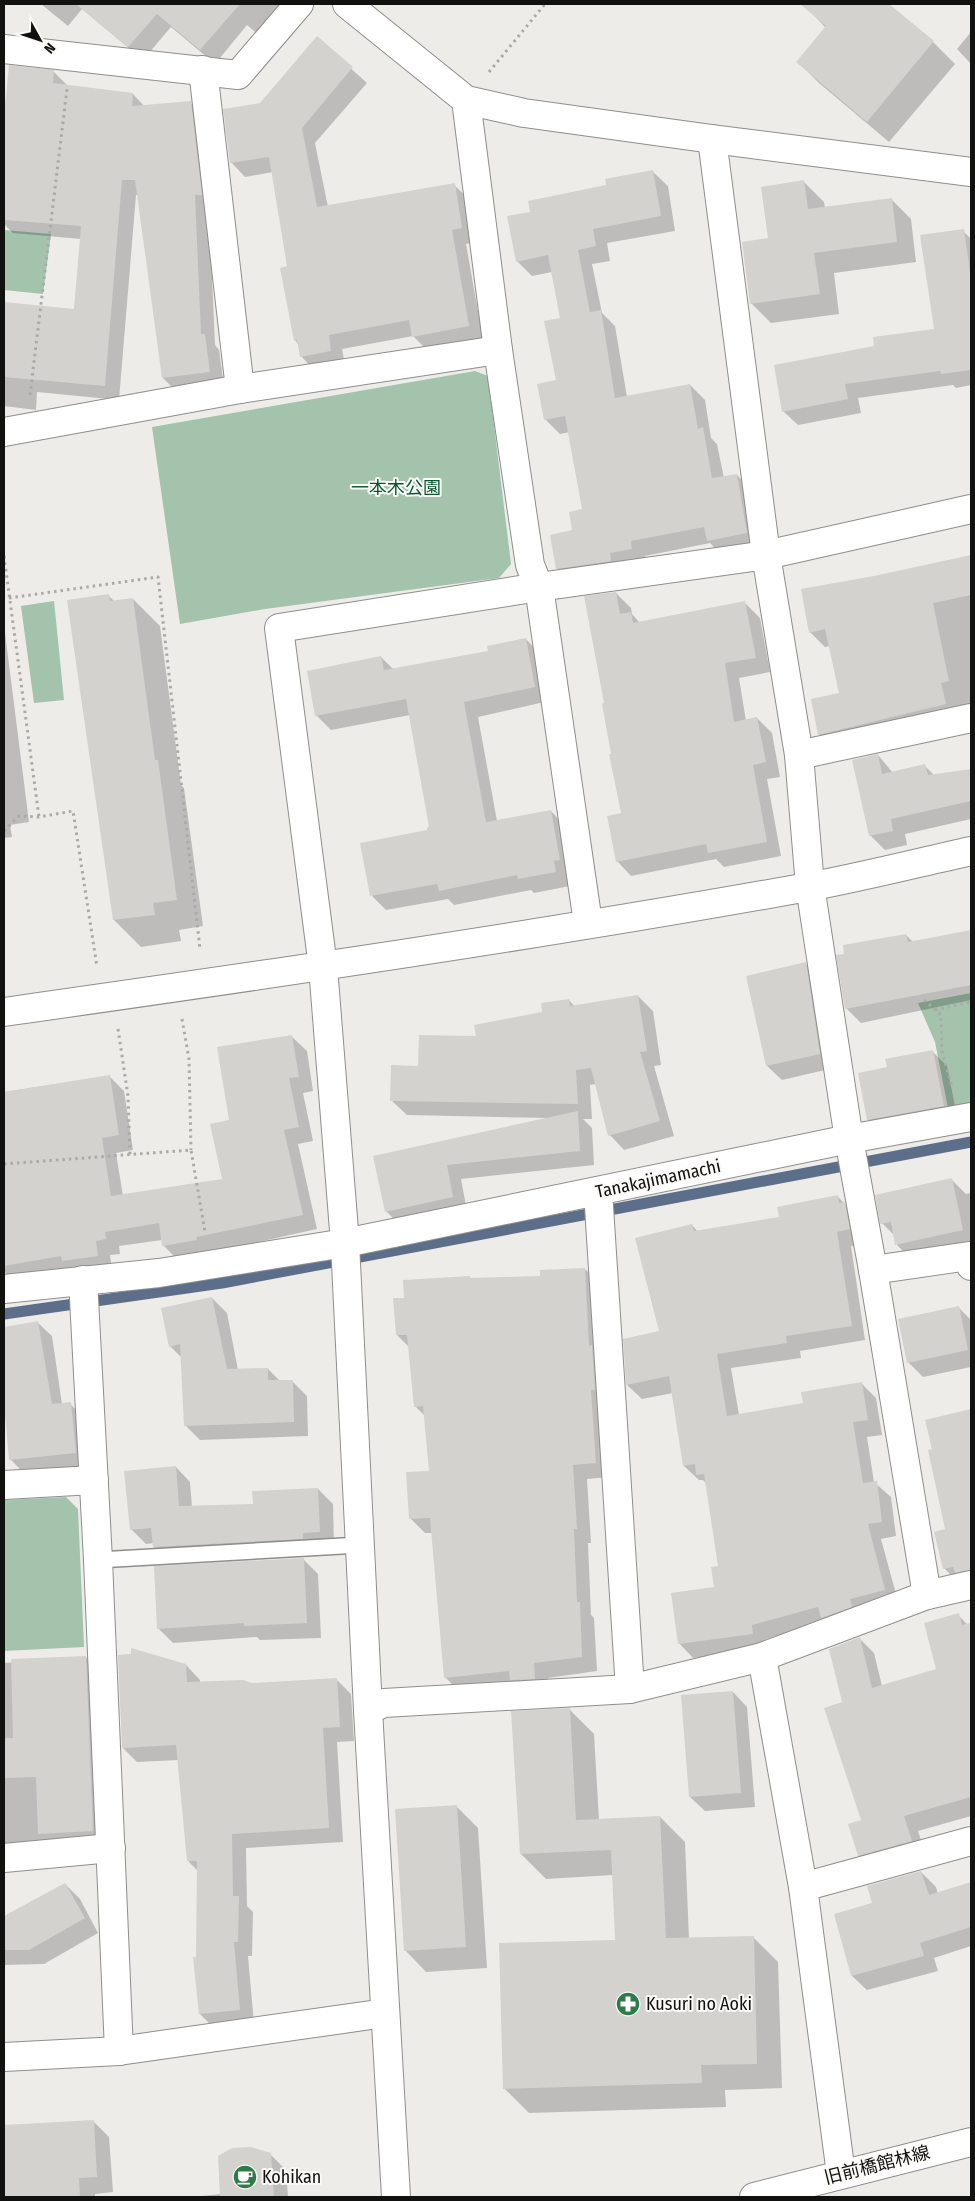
<svg xmlns="http://www.w3.org/2000/svg" width="975" height="2201" font-family="'Fira Sans Condensed','Noto Sans JP',sans-serif">
  <style>
    .green { fill: #a3c3ad }
    .shadow { fill: #0003 }
    .lines { fill: none; stroke-linecap: round; stroke-linejoin: round }
    .stream { stroke: #5d6e8b; stroke-width: 11 }
    .building { fill: #d3d2cf }
    .service-casing { stroke: #8f8e8b; stroke-width: 18 }
    .minor-casing { stroke: #8f8e8b; stroke-width: 30 }
    .tertiary-casing { stroke: #8f8e8b; stroke-width: 30 }
    .path { stroke: #abaaa7; stroke-width: 3; stroke-dasharray: 2.5 4; stroke-linecap: butt }
    .service { stroke: #fff; stroke-width: 15 }
    .minor { stroke: #fff; stroke-width: 28 }
    .tertiary { stroke: #fff; stroke-width: 28 }
    .labels { text-anchor: middle; stroke-width: 4; stroke-linejoin: round; paint-order: stroke }
    .park-label { font-size: 18px; fill: #055930; stroke: #fbfaf7 }
    .street-label { font-size: 18px; fill: #111110; stroke: #fbfaf7 }
    .poi-label { font-size: 18px; fill: #111110; stroke: #fbfaf7; text-anchor: start }
  </style>
  <rect width="100%" height="100%" fill="#eeece9"/>
  <g class="green">
    <polygon points="4,230 51,234 43,294 4,290"/>
    <polygon points="475,371 488,376 511,564 499,578 265,609 180,624 152,427"/>
    <polygon points="54,601 64,700 34,703 21,606"/>
    <polygon points="971,993 971,1104 948,1108 935,1042 918,1003"/>
    <polygon points="66,1497 78,1509 84,1647 4,1651 4,1500"/>
  </g>
  <g class="shadow">
    <polygon points="41,4 291,4 262,38 247,25 215,64 171,27 143,60 82,9 68,26"/>
    <polygon points="807,4 887,4 933,42 955,64 889,142 819,83 798,62 826,28 805,6"/>
    <polygon points="971,32 971,64 957,49"/>
    <polygon points="317,38 367,83 315,143 328,207 454,185 469,199 476,242 466,244 483,340 427,350 413,336 342,349 345,365 315,371 301,356 298,344 295,340 288,267 273,172 245,177 231,162 260,104"/>
    <polygon points="10,67 53,71 68,86 133,94 144,106 190,103 205,117 215,345 219,350 224,386 178,393 163,378 138,195 136,195 119,400 37,392 36,410 4,406 4,304 75,310 81,239 13,233 4,224 4,145"/>
    <polygon points="653,172 668,186 675,231 607,243 610,261 592,264 602,313 615,326 627,397 690,385 705,400 711,438 717,444 724,478 737,475 751,490 762,548 723,556 710,543 645,556 646,563 572,583 557,568 584,510 570,432 560,434 545,419 557,381 561,319 552,272 532,276 517,261 532,213"/>
    <polygon points="804,182 824,202 825,208 891,199 911,219 916,262 834,273 839,314 771,323 751,303 770,239"/>
    <polygon points="963,231 971,239 971,385 956,388 953,385 858,398 861,413 798,425 783,411 875,347 935,330"/>
    <polygon points="971,557 971,711 834,749 819,734 841,694 830,646 825,647 810,632 875,578"/>
    <polygon points="616,593 631,608 632,614 640,623 745,603 760,618 770,672 739,678 746,721 757,718 772,733 780,777 767,779 781,856 724,867 716,859 631,876 617,861 622,814 606,704"/>
    <polygon points="109,596 115,602 133,599 160,626 181,785 184,788 203,926 179,930 181,941 141,947 114,920"/>
    <polygon points="4,625 29,822 10,825 12,837 4,838"/>
    <polygon points="526,639 540,654 549,701 478,717 497,821 551,811 565,826 570,886 534,893 531,890 454,905 448,899 386,910 372,896 430,828 410,715 331,730 316,715 381,657 393,669 489,652"/>
    <polygon points="878,755 893,773 925,766 935,776 971,770 971,819 905,834 907,845 885,850 870,835"/>
    <polygon points="971,931 971,1000 861,1023 846,1008 906,935 913,942"/>
    <polygon points="806,964 820,978 834,1068 782,1080 767,1066"/>
    <polygon points="638,996 653,1011 661,1065 654,1066 674,1136 624,1150 610,1135 596,1084 590,1085 592,1119 583,1119 592,1128 594,1165 461,1179 467,1211 401,1226 386,1211 375,1157 549,1118 407,1115 392,1101 420,1067 478,1037 543,1013 569,1000 575,1007"/>
    <polygon points="292,1037 307,1051 313,1091 303,1093 313,1141 298,1144 317,1229 178,1260 163,1245 162,1240 119,1246 120,1254 110,1255 112,1270 14,1281 4,1271 4,1092 109,1076 124,1091 133,1150 116,1153 123,1196 223,1180 230,1121"/>
    <polygon points="932,1051 947,1066 958,1121 883,1134 868,1119 889,1068"/>
    <polygon points="952,1180 966,1194 971,1193 971,1246 911,1259 897,1245 895,1236 882,1223"/>
    <polygon points="837,1196 859,1218 864,1244 851,1246 865,1340 800,1351 801,1358 731,1368 739,1415 804,1404 861,1383 876,1398 882,1435 867,1437 874,1482 891,1497 896,1536 881,1539 899,1605 766,1639 767,1648 693,1658 679,1643 715,1588 719,1567 707,1484 703,1480 699,1480 684,1466 673,1393 642,1399 627,1385 661,1332 692,1225 698,1232 780,1218"/>
    <polygon points="585,1269 600,1284 610,1477 587,1479 591,1543 588,1543 591,1615 594,1618 597,1671 548,1678 549,1693 460,1692 445,1677 432,1533 425,1533 410,1518 430,1472 425,1416 415,1406 409,1347 397,1335 405,1299 470,1278 471,1279 541,1277"/>
    <polygon points="212,1298 227,1313 238,1370 268,1369 280,1381 292,1381 307,1396 308,1436 200,1440 185,1425 182,1358 170,1346"/>
    <polygon points="958,1307 971,1320 971,1367 923,1377 908,1362"/>
    <polygon points="38,1323 52,1336 62,1404 70,1404 84,1417 89,1466 24,1473 10,1459 4,1388 4,1329"/>
    <polygon points="971,1411 971,1580 959,1583 944,1568 947,1530 927,1421"/>
    <polygon points="176,1467 190,1482 192,1507 254,1505 318,1489 333,1504 334,1546 169,1562 154,1547 154,1543 146,1544 131,1529"/>
    <polygon points="303,1559 318,1574 321,1638 260,1640 257,1637 173,1643 158,1628"/>
    <polygon points="958,1615 968,1625 971,1624 971,1816 918,1831 926,1855 873,1870 859,1855 862,1820 844,1703 859,1638 874,1653 882,1686 938,1669"/>
    <polygon points="86,1657 101,1672 107,1846 4,1857 4,1663"/>
    <polygon points="186,1665 200,1680 200,1683 252,1684 337,1680 351,1694 354,1741 337,1742 343,1842 246,1848 247,1906 253,1912 252,1956 248,1956 254,2024 214,2028 200,2014 197,1958 198,1871 188,1861 179,1760 137,1762 123,1748"/>
    <polygon points="733,1692 747,1707 755,1807 705,1811 690,1797"/>
    <polygon points="569,1709 594,1734 599,1820 660,1817 685,1842 689,1939 753,1937 778,1962 782,2088 725,2090 726,2107 529,2113 504,2088 617,1941 613,1875 546,1879 521,1854"/>
    <polygon points="456,1806 478,1828 487,1968 426,1972 405,1950"/>
    <polygon points="921,1872 936,1887 938,1894 971,1883 971,1946 934,1958 938,1971 867,1990 852,1976 874,1904"/>
    <polygon points="65,1884 80,1899 98,1933 44,1964 4,1965 4,1918"/>
    <polygon points="93,2121 109,2137 113,2192 95,2194 95,2197 4,2197 4,2127"/>
    <polygon points="270,2154 286,2170 288,2197 191,2197 221,2194"/>
  </g>
  <g class="lines">
    <polyline class="stream" points="4,1314 222,1283 971,1142"/>
  </g>
  <g class="building">
    <polygon points="76,4 240,4 200,50 157,14 128,47"/>
    <polygon points="800,4 889,4 934,41 867,122 796,62 826,26"/>
    <polygon points="317,36 353,67 302,128 317,207 455,183 462,228 452,230 469,326 412,337 409,320 329,335 331,351 300,357 297,340 294,341 280,268 287,266 269,157 230,163 223,109 260,103"/>
    <polygon points="9,65 54,70 53,83 133,93 132,106 191,101 202,195 195,195 201,334 205,334 210,372 162,378 135,180 122,180 105,386 4,377 4,302 74,309 81,226 4,220 4,116"/>
    <polygon points="653,170 661,216 593,229 596,246 578,250 590,312 601,310 615,398 690,384 698,429 703,427 712,478 737,474 747,533 707,541 704,527 631,541 632,549 610,553 611,561 556,569 550,535 572,530 569,512 582,509 565,416 544,420 537,384 556,380 544,321 560,318 548,255 516,262 507,216 530,212 528,201 606,185 605,179"/>
    <polygon points="804,180 808,209 892,198 897,242 814,253 820,294 750,304 742,242 768,238 761,187"/>
    <polygon points="964,229 971,279 971,370 941,374 940,371 845,384 848,399 782,412 774,365 874,346 873,337 934,329 920,235"/>
    <polygon points="971,555 971,595 933,603 949,681 941,683 946,704 818,735 811,699 839,693 825,629 809,633 801,589 874,576"/>
    <polygon points="616,592 620,614 631,612 633,623 745,601 756,658 725,663 734,722 757,717 766,762 753,765 767,842 708,853 706,844 616,862 607,816 621,813 609,754 611,754 602,704 604,703 584,596"/>
    <polygon points="109,594 110,601 133,598 155,760 158,760 177,900 153,903 155,915 113,920 67,600"/>
    <polygon points="526,638 535,687 464,702 486,822 551,810 560,860 554,861 556,872 518,879 517,875 439,891 437,884 370,896 360,843 427,830 427,828 429,827 406,699 315,716 307,671 381,656 384,670 488,651 487,646"/>
    <polygon points="878,754 882,774 925,764 928,775 971,769 971,801 891,819 893,831 869,836 852,760"/>
    <polygon points="971,930 971,985 845,1009 836,955 844,954 843,945 906,934 908,942"/>
    <polygon points="806,962 820,1054 766,1066 746,976"/>
    <polygon points="638,995 647,1051 640,1052 660,1121 608,1136 591,1068 576,1070 578,1104 390,1101 391,1065 418,1066 419,1035 476,1036 474,1025 542,1012 541,1003 569,999 570,1006"/>
    <polygon points="292,1035 299,1077 289,1078 299,1127 284,1130 303,1215 196,1237 197,1240 162,1246 159,1223 105,1232 106,1239 96,1241 98,1256 62,1261 61,1256 4,1266 4,1092 110,1075 119,1135 102,1138 111,1196 222,1179 210,1124 229,1120 217,1047"/>
    <polygon points="933,1050 944,1106 867,1120 858,1073 887,1067 885,1059"/>
    <polygon points="578,1111 580,1151 447,1165 453,1197 385,1212 373,1156"/>
    <polygon points="952,1178 963,1230 895,1245 891,1222 880,1224 875,1195"/>
    <polygon points="838,1195 839,1203 845,1202 850,1229 837,1232 852,1326 786,1336 787,1343 717,1354 727,1416 803,1403 801,1392 862,1382 868,1420 853,1422 863,1483 877,1481 882,1522 868,1524 885,1590 850,1599 852,1607 821,1618 818,1607 752,1625 753,1634 678,1644 671,1593 714,1587 711,1567 718,1566 704,1474 696,1475 695,1464 683,1466 669,1376 626,1385 623,1339 659,1331 635,1238 692,1224 694,1231 779,1217 777,1207"/>
    <polygon points="585,1268 589,1346 592,1345 595,1390 591,1390 596,1463 573,1465 577,1529 574,1529 577,1602 580,1602 582,1657 534,1663 535,1679 510,1680 509,1671 444,1678 430,1518 409,1519 406,1472 429,1471 423,1406 414,1407 407,1335 396,1335 393,1298 404,1298 403,1280 470,1276 470,1278 540,1276 540,1270"/>
    <polygon points="212,1297 227,1369 268,1368 268,1380 293,1380 294,1422 184,1426 180,1344 169,1347 161,1308"/>
    <polygon points="959,1306 968,1350 907,1363 898,1319"/>
    <polygon points="38,1321 52,1404 71,1402 76,1453 9,1460 4,1402 4,1327"/>
    <polygon points="971,1409 971,1570 955,1573 953,1567 943,1569 934,1532 945,1529 928,1450 932,1449 925,1420"/>
    <polygon points="176,1466 179,1506 253,1504 252,1491 318,1488 320,1532 303,1533 303,1539 153,1547 151,1528 130,1530 124,1471"/>
    <polygon points="304,1558 307,1623 244,1626 244,1623 157,1629 154,1566"/>
    <polygon points="959,1613 962,1625 971,1623 971,1797 904,1816 912,1841 858,1856 848,1824 861,1820 824,1708 842,1702 829,1649 860,1637 872,1688 936,1669 924,1623"/>
    <polygon points="131,1648 186,1664 187,1682 243,1680 252,1683 337,1678 340,1727 323,1728 329,1828 232,1834 233,1896 239,1896 238,1942 234,1942 240,2010 199,2014 193,1957 196,1957 197,1861 187,1861 176,1745 122,1748 118,1655 131,1654"/>
    <polygon points="86,1656 93,1831 38,1834 36,1777 4,1778 4,1738 13,1738 11,1659"/>
    <polygon points="733,1691 741,1793 689,1797 681,1695"/>
    <polygon points="570,1708 576,1820 660,1816 666,1938 754,1936 757,2064 701,2065 702,2083 503,2089 499,1943 615,1940 611,1850 520,1854 511,1711"/>
    <polygon points="457,1805 466,1947 404,1951 395,1809"/>
    <polygon points="921,1871 929,1895 971,1882 971,1927 920,1943 924,1956 851,1976 834,1914 872,1903 867,1886"/>
    <polygon points="65,1883 85,1918 29,1950 4,1950 4,1916"/>
    <polygon points="94,2120 97,2177 79,2178 80,2197 4,2197 4,2125"/>
    <polygon points="251,2147 271,2153 274,2197 220,2197 218,2156 232,2148"/>
  </g>
  <g class="lines">
    <g class="service-casing">
      <polyline id="service" points="98,1560 360,1545"/>
    </g>
    <g class="minor-casing">
      <g id="minor">
        <polyline points="347,4 466,100 524,113 712,139 971,172"/>
        <polyline points="4,49 238,75 299,4"/>
        <polyline points="203,70 240,389"/>
        <polyline points="466,100 498,350 530,565 539,587 588,923"/>
        <polyline points="712,139 766,555 799,755 810,886 849,1139 873,1270 927,1595"/>
        <polyline points="4,432 240,389 498,350"/>
        <polyline points="799,755 971,718"/>
        <polyline points="323,967 279,628 539,587 766,555 971,509"/>
        <polyline points="598,1191 630,1689"/>
        <polyline points="873,1270 969,1256 971,1266"/>
        <polyline points="83,1280 98,1560 119,2051"/>
        <polyline points="4,1289 159,1273 345,1243 849,1139 971,1117"/>
        <polyline points="4,1485 94,1480"/>
        <polyline points="762,1657 803,1887 841,2174"/>
        <polyline points="368,1710 384,1703 630,1689 762,1657 927,1595 971,1585"/>
        <polyline points="4,1858 111,1848"/>
        <polyline points="803,1887 971,1841"/>
        <polyline points="4,2057 119,2051 385,2013"/>
      </g>
    </g>
    <g class="tertiary-casing">
      <g id="tertiary">
        <polyline points="323,967 345,1243 368,1710 396,2197"/>
        <path d="M 4,1012 C 272,974 541,935 808,887 C 862,877 917,863 971,851"/>
        <polyline points="754,2197 971,2142"/>
      </g>
    </g>
    <g class="path">
      <polyline points="489,72 545,4"/>
      <polyline points="30,395 67,89"/>
      <polyline points="4,556 39,817"/>
      <polyline points="9,598 158,577 200,949"/>
      <polyline points="4,831 19,816 39,817 73,811 97,967"/>
      <polyline points="924,1000 941,1015 942,1051 952,1087"/>
      <polyline points="935,1010 971,1002"/>
      <polyline points="182,1019 189,1059 191,1150"/>
      <polyline points="118,1029 128,1096 130,1155"/>
      <polyline points="4,1164 191,1150 205,1232"/>
    </g>
    <use href="#service" class="service"/>
    <use href="#minor" class="minor"/>
    <use href="#tertiary" class="tertiary"/>
  </g>
  <defs>
    <g id="pharmacy-disc" transform="scale(1.25)"><circle r="9.5" fill="#2e7a49" stroke="#fbfaf7"/><path d="M-2-6h4v4h4v4h-4v4h-4v-4h-4v-4h4Z" fill="#fff"/></g>
    <g id="cafe-disc" transform="scale(1.25)"><circle r="9.5" fill="#2e7a49" stroke="#fbfaf7"/><path d="M-5.5-4.5H6V0H3Q3 3.5 0 3.5H-2.5Q-5.5 3.5-5.5 0ZM3-3.2v2h1.7v-2ZM-6 4.5H4V6H-6Z" fill="#fff"/></g>
  </defs>
  <g fill-rule="evenodd">
    <use href="#pharmacy-disc" x="628" y="2004"/>
    <use href="#cafe-disc" x="245" y="2177"/>
  </g>
  <g class="labels">
    <g class="park-label">
      <text x="396" y="494">一本木公園</text>
    </g>
    <g class="street-label">
      <text transform="translate(658 1179) rotate(-12)" y="6">Tanakajimamachi</text>
      <text transform="translate(877 2165) rotate(-14)" y="6">旧前橋館林線</text>
    </g>
    <g class="poi-label">
      <text x="646" y="2010">Kusuri no Aoki</text>
      <text x="262" y="2183">Kohikan</text>
    </g>
  </g>
  <rect width="975" height="2201" fill="none" stroke="#111110" stroke-width="10"/>
  <g transform="translate(40 40) rotate(130)" stroke="#fbfaf7" stroke-width="4" paint-order="stroke">
  <path d="M0-4L9 19L0 12L-9 19Z" fill="#111110"/>
  <text y="-8" font-size="14" font-weight="bold" text-anchor="middle" fill="#111110">N</text>
  </g>
</svg>
